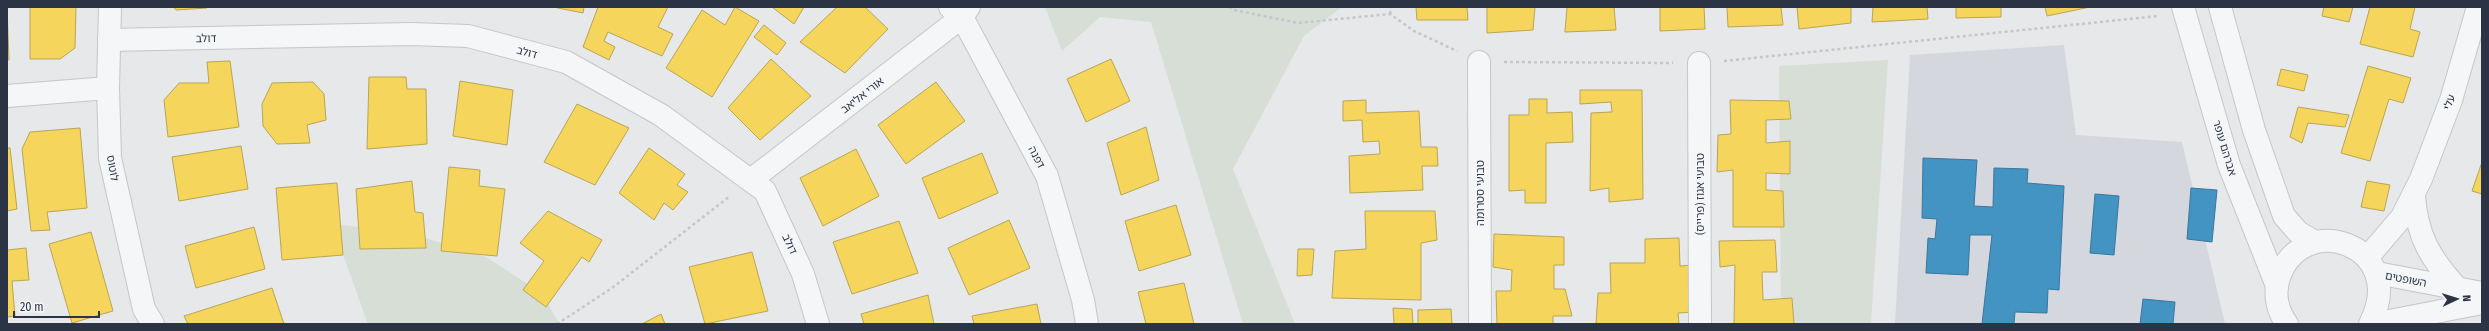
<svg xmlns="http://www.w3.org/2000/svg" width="2489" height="331" font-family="'Fira Sans Condensed','Noto Sans Hebrew',sans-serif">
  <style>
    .built { fill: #d4d7dd }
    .green { fill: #d6ded6 }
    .homes { fill: #f6d55c; stroke: #b9a555 }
    .schools { fill: #4393c3; stroke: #3c769d }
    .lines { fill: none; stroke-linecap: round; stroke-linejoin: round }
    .minor-casing { stroke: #c4c6c8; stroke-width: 24 }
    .path { stroke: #c5c6ca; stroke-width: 2.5; stroke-dasharray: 3 3; stroke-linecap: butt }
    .minor { stroke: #f5f6f7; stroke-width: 22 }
    .labels { text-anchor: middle; stroke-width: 4; stroke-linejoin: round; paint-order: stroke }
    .street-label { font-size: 11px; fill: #2b3445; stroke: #f4f6f9 }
  </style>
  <rect width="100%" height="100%" fill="#e6e8ea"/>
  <polygon class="built" points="2064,45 2076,135 2182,142 2225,324 1895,324 1910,55"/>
  <g class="green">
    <polygon points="1045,7 1342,7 1304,36 1233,169 1295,324 1243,324 1151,22 1100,17 1062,51"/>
    <polygon points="1888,60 1871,324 1781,324 1779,66"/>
    <polygon points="332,224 406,232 486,257 543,294 559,324 368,324"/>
  </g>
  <g class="homes">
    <polygon points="7,7 9,60 7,60"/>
    <polygon points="30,7 76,7 75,48 60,59 30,59"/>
    <polygon points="173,7 207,7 207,8 176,10"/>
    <polygon points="553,7 584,7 583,13"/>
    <polygon points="598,7 668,7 658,27 673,34 662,56 608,32 604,41 615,47 609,60 583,47"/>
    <polygon points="735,7 759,21 712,97 666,68 702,10 725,25"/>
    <polygon points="772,7 804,7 794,24"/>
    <polygon points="837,7 865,7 888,29 845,73 800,42"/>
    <polygon points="1416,7 1467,7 1468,20 1417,20"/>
    <polygon points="1487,7 1535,7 1533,30 1487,33"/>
    <polygon points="1567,7 1614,7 1616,30 1565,32"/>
    <polygon points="1660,7 1704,7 1705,29 1660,31"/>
    <polygon points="1727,7 1781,7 1783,25 1728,27"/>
    <polygon points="1797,7 1851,7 1851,23 1799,29"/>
    <polygon points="1873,7 1927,7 1928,19 1872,22"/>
    <polygon points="1956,7 2001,7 2001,17 1956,18"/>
    <polygon points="2045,7 2090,7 2047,16"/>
    <polygon points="2324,7 2353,7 2349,22 2322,16"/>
    <polygon points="2370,7 2415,7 2410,29 2420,32 2413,57 2360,44"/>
    <polygon points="764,25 786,43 777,55 754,37"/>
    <polygon points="771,59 811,96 760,140 728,108"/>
    <polygon points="1111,59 1130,101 1086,122 1067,79"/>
    <polygon points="230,61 239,127 168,137 164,100 179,83 209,83 207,62"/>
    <polygon points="2368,66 2411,78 2403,103 2389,99 2370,161 2341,153"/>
    <polygon points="2281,69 2308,75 2304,91 2277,85"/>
    <polygon points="369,77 406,77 407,89 426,89 427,144 367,149"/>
    <polygon points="460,81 513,90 507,145 453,136"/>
    <polygon points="313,82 324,94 326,120 307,125 310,143 277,144 263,126 262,104 272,83"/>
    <polygon points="936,82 965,121 906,164 878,125"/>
    <polygon points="1580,90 1642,90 1643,199 1609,202 1609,188 1590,191 1591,113 1612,112 1611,102 1580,104"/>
    <polygon points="1529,99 1547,99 1547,113 1572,112 1573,142 1546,143 1546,203 1525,203 1525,190 1509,191 1509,115 1529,115"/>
    <polygon points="1366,100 1366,113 1419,111 1421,147 1437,147 1438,166 1422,166 1423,190 1350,193 1349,156 1380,154 1379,141 1363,142 1362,120 1343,121 1343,101"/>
    <polygon points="1730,100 1789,101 1791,119 1766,120 1766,143 1790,141 1790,174 1766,173 1766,190 1783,191 1784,227 1733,227 1733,170 1717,172 1718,135 1731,134"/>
    <polygon points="577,104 629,128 595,185 544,162"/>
    <polygon points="2298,107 2349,115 2345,127 2308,123 2302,143 2290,137"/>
    <polygon points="1146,127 1159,180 1121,195 1107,143"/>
    <polygon points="80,128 87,208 47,212 50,230 31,231 22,149 30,132"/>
    <polygon points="241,146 248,189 179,201 172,157"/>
    <polygon points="7,148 10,148 17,209 7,211"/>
    <polygon points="649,148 685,174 677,185 688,192 673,210 664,203 654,220 619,193"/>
    <polygon points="856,149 879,196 823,226 800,178"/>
    <polygon points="982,153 998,193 939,219 922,178"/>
    <polygon points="2482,162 2482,194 2472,191"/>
    <polygon points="449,167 480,170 479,186 505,189 497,256 441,251"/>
    <polygon points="412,181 415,212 423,213 426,248 360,249 356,189"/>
    <polygon points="2367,181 2390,185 2384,211 2361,207"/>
    <polygon points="337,183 343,255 282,260 276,188"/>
    <polygon points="1176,205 1191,255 1139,271 1125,221"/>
    <polygon points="548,211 602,240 589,262 582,257 546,307 523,290 544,261 520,243"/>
    <polygon points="1365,211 1435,211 1437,240 1421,243 1421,300 1332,298 1335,251 1366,249"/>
    <polygon points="1009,220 1030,268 969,295 948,248"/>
    <polygon points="899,221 918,273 852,294 833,242"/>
    <polygon points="254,227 265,269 196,288 185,246"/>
    <polygon points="91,232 113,311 72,323 49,244"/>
    <polygon points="1494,234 1564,237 1564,265 1554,265 1554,289 1565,289 1572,316 1553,316 1553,324 1497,324 1496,291 1511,291 1512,270 1493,267"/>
    <polygon points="1679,238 1680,266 1693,265 1693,312 1678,313 1679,324 1596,324 1598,293 1611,293 1610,263 1645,263 1645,239"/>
    <polygon points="1775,240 1777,272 1762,272 1763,300 1792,298 1794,324 1734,324 1735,265 1720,267 1719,241"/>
    <polygon points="26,248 29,280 12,281 15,316 7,317 7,250"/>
    <polygon points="1298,249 1314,249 1312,275 1297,276"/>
    <polygon points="752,252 768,311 705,324 689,267"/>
    <polygon points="1184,283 1194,324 1146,324 1138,292"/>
    <polygon points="272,288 284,324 188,324 184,316"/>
    <polygon points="928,295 934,324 864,324 861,314"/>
    <polygon points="1037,304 1041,324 974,324 972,316"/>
    <polygon points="1393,308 1412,309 1413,324 1394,324"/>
    <polygon points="1451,309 1452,324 1418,324 1418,310"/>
    <polygon points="661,314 665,324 642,324"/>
  </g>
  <g class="schools">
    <polygon points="1923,158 1977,160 1974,206 1993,207 1994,168 2028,169 2027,183 2064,186 2059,290 2048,289 2047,313 2015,312 2014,324 1982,324 1992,235 1970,235 1968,275 1926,273 1928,238 1935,239 1937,219 1922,218"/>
    <polygon points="2191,188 2217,190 2212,242 2187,239"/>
    <polygon points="2095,194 2119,196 2114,255 2090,253"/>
    <polygon points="2143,299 2175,302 2173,324 2140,324"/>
  </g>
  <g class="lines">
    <g class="minor-casing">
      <g id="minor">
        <polyline points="110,7 108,88 110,158 144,309 153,324"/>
        <polyline points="950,7 962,17 1047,176 1083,300 1087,324"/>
        <polyline points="2183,7 2229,165 2277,286"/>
        <polyline points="2220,7 2254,130 2284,216 2298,232 2315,242"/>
        <polyline points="109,40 411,34 468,36 566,62 661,115 765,191 803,274 818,324"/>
        <polyline points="1479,62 1480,324"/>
        <polyline points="1699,63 1700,324"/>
        <polyline points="7,96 108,88"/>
        <polyline points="752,179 962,17 969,7"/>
        <path d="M 2414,196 C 2417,236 2430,258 2457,288"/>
        <polyline points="2367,258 2402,217 2421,179 2451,100 2478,7"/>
        <polyline points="2377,273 2482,293"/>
        <path d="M 2287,324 C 2278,312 2274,296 2278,281 C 2299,207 2411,244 2370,324"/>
        <polyline points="2374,324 2482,303"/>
      </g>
    </g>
    <g class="path">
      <polyline points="1229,7 1234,10 1298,23 1390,14 1414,31 1457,51"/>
      <polyline points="1390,14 1391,7"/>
      <polyline points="1724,61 2158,16"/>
      <polyline points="1504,62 1673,63"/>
      <polyline points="557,324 612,288 730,196"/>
    </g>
    <use href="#minor" class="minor"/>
  </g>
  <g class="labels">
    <g class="street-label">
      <text transform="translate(206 38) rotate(-1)" y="4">דולב</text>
      <text transform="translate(527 52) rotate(15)" y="4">דולב</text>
      <text transform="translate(862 95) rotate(-38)" y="4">אורי אליאב</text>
      <text transform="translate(2449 102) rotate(-71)" y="4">עלי</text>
      <text transform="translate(2225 148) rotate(73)" y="4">אברהם עופר</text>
      <text transform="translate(1037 157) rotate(62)" y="4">דפנה</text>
      <text transform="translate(113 168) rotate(80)" y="4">לוטוס</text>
      <text transform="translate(1480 193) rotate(-90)" y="4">טבועי סטרומה</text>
      <text transform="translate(1700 194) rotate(-90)" y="4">טבועי אגוז (פרייס)</text>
      <text transform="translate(790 244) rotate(65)" y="4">דולב</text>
      <text transform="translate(2406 279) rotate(11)" y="4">השופטים</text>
    </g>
  </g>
  <rect width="2489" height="331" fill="none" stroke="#2b3445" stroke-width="16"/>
  <g transform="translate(2457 299) rotate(86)" stroke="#f4f6f9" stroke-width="3" paint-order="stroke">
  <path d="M0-3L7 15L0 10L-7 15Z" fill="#2b3445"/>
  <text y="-6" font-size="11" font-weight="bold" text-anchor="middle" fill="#2b3445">N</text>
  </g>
  <path d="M14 311v6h85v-6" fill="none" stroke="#2b3445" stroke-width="2"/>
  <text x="20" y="311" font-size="12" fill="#2b3445" stroke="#f4f6f9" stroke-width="3" paint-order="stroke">20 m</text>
</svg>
